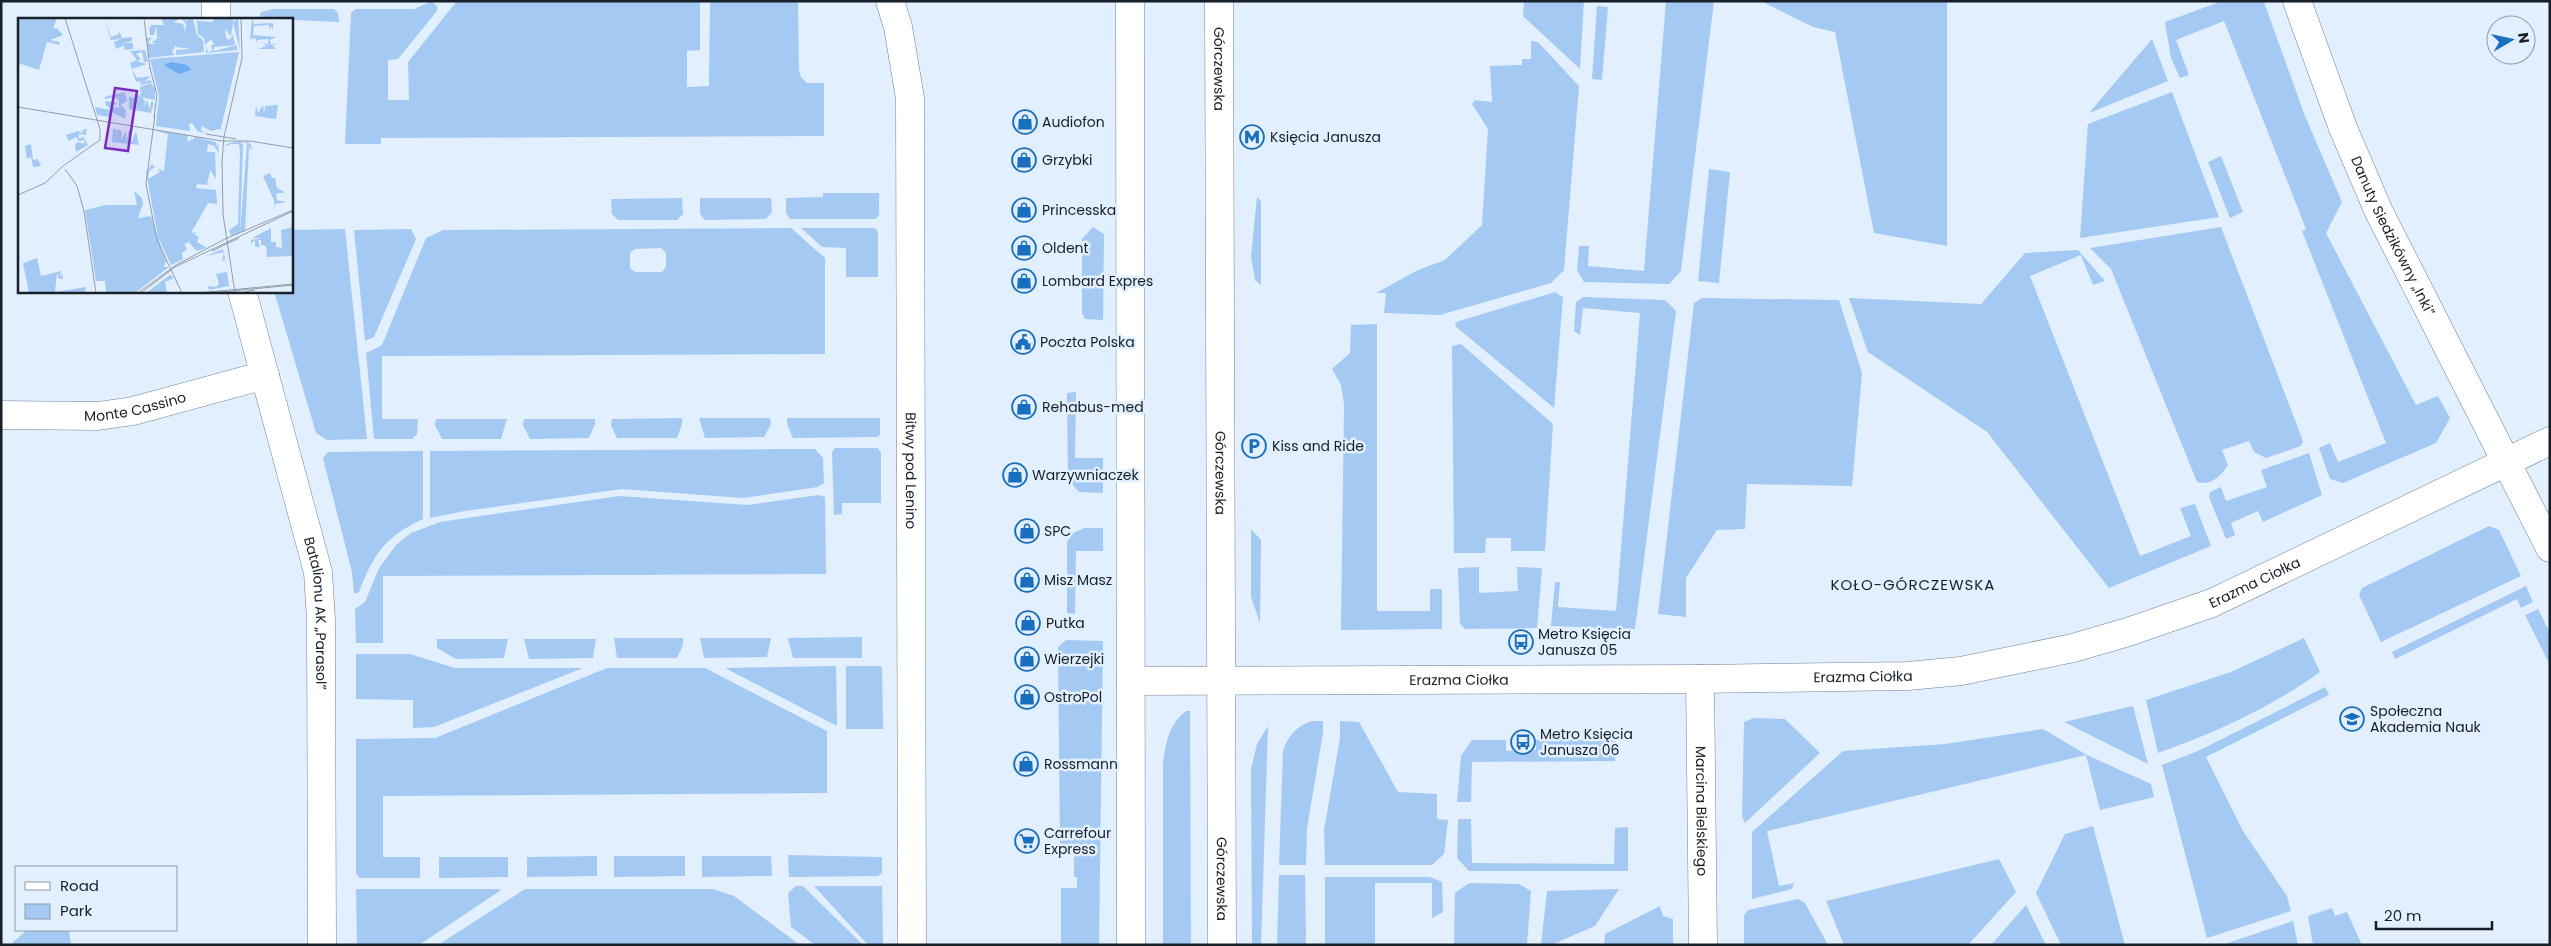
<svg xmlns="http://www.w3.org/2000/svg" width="2551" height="946" font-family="Poppins,sans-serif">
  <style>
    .green { fill: #a4caf4; fill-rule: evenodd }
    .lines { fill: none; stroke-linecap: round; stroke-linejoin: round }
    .minor-casing { stroke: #6f8399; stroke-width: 29 }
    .secondary-casing { stroke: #6f8399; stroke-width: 29 }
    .minor { stroke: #fff; stroke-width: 28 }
    .secondary { stroke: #fff; stroke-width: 28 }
    .labels { text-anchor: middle; stroke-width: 5; stroke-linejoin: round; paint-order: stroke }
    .street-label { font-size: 14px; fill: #171f28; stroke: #e2effe }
    .poi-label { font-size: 14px; fill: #171f28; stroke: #e2effe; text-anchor: start }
    .neighbourhood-label { font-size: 15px; letter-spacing: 1px; fill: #171f28; stroke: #e2effe }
    .inset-road { fill: none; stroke: #919ca8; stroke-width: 1 }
    .view { fill: #7b2cbf; fill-opacity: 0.15; stroke: #7b2cbf; stroke-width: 2.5 }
    .inset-edge { fill: none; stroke: #171f28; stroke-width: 2.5 }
  </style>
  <rect width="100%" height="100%" fill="#e2effe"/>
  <g class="green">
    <polygon points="432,1 437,6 437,11 398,59 388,60 388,100 409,100 408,62 457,1 700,1 700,50 687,51 687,87 709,86 710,1 798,1 799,70 801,77 807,83 824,83 824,136 381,138 381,144 345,144 351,13 356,9 414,9"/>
    <polygon points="1524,1 1584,1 1580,69 1523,16"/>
    <polygon points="1666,1 1714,1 1681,271 1669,284 1584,282 1577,270 1579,246 1589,246 1588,266 1644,271"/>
    <polygon points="1761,1 1947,1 1947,246 1874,233 1835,32 1813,27"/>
    <polygon points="2222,1 2264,2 2305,116 2342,202 2326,233 2416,405 2438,396 2450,418 2436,443 2343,483 2330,479 2319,448 2330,443 2338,462 2386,443 2302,231 2306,229 2224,21 2176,40 2189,75 2180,78 2171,58 2165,22"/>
    <polygon points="1597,6 1608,7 1602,80 1592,79"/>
    <polygon points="274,9 334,9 338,13 339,22 271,19 260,16 261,12"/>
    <polygon points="2152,39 2168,81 2089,113"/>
    <polygon points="1531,41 1538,42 1579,86 1564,270 1551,283 1440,315 1384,313 1386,293 1376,293 1418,270 1445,260 1482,225 1488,129 1472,104 1475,100 1492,102 1490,66 1522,65 1522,59 1531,59"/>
    <polygon points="2172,92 2219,217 2080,238 2088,124"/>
    <polygon points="2221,156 2243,212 2230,218 2208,162"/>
    <polygon points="1709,169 1730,172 1719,283 1698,281"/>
    <polygon points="823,193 879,193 879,215 876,219 790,219 786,213 786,198 823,197"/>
    <polygon points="1257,197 1261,201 1261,285 1255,280 1251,256"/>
    <polygon points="682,198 683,214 677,220 618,220 612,214 611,199"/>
    <polygon points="700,198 771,198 772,212 766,219 705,220 700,214"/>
    <polygon points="1093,227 1104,234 1103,320 1085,319 1082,313 1082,239"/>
    <path d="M 2221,227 L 2303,441 L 2301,446 L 2266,458 L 2254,452 L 2249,441 L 2222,450 L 2228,465 C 2221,476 2211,486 2197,482 L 2111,269 L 2090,248 Z"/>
    <path d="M 791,228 L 825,258 L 825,354 L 382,356 L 382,419 L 418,419 L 417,434 L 412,439 L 374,439 L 366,353 L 382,345 L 426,238 L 443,230 ZM 661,248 L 666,253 L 666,267 L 662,272 L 635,272 L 630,268 L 630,253 L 635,249 Z"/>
    <polygon points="801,228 875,228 878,232 878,277 846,277 846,248 822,247"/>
    <polygon points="345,229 367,439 327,440 316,433 274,291 291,291 291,230"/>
    <polygon points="411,229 416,239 374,337 365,341 354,230"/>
    <polygon points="2078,250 2105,281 2093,285 2081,255 2030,276 2140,556 2191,536 2180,508 2195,504 2211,546 2109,588 1987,432 1868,352 1849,298 1981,304 2025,253"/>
    <polygon points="1555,292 1563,297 1554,408 1455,326 1456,322"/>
    <polygon points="1583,297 1665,300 1676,311 1635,629 1551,626 1555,582 1560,582 1558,607 1616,611 1640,313 1583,308 1580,335 1574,331 1576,302"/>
    <polygon points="1702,298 1839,300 1862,373 1852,486 1747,484 1745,529 1717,530 1686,578 1686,617 1658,614 1694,303"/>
    <polygon points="1377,324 1377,611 1430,611 1430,589 1442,589 1442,629 1341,630 1344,404 1341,385 1332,369 1350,353 1351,325"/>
    <polygon points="1461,344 1553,424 1545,551 1511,551 1511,538 1486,538 1485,553 1454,553 1452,346"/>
    <polygon points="1076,392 1075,458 1103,458 1103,493 1079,492 1068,480 1067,393"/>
    <polygon points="682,418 682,424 677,438 617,438 611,425 612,419"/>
    <polygon points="699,418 770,418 771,424 764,437 705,438"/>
    <polygon points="787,418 880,418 880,435 877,437 793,438 787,424"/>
    <polygon points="436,419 507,419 501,439 442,439 435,425"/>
    <polygon points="524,419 595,419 595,424 589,438 530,439 523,425"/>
    <polygon points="835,448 878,448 881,453 881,503 842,503 842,514 834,515 832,452"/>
    <polygon points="815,449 823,458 824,483 818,487 743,498 622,489 465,511 430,518 430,451"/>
    <path d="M 423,451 L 423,519 C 385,537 374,553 359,592 L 354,594 L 352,572 L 323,458 L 328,452 Z"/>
    <polygon points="2309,453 2322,495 2263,522 2258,511 2231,523 2235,535 2226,539 2209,497 2210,492 2221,487 2226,501 2267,487 2261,470"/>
    <polygon points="818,495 825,497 826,574 383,576 383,643 356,643 355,609 365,602 379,568 397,544 411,533 440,522 619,496 748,505"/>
    <polygon points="2489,526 2499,530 2521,576 2381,642 2359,595 2362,588"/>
    <polygon points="1084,528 1103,528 1103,551 1076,551 1075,614 1067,613 1067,542 1073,533"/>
    <polygon points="1251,529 1261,540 1260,623 1251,597"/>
    <polygon points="1479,567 1479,593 1518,591 1517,567 1542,568 1537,628 1465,629 1460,624 1458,568"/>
    <polygon points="2526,586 2533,602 2521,608 2517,599 2395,659 2392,652"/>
    <polygon points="2538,609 2550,633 2550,665 2525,615"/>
    <polygon points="862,637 862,658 793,658 788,638"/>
    <polygon points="614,638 683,638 683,645 677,658 617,658"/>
    <polygon points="700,638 771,638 767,657 704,658"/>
    <path d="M 2304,638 L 2320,672 C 2274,706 2213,734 2158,753 L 2146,700 L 2231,672 Z"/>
    <polygon points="437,639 508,639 504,658 456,659 437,648"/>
    <polygon points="524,639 596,639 593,658 529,659"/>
    <polygon points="1066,640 1103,641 1099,945 1061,945 1061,888 1077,888 1077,877 1074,877 1074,848 1060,848 1058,647"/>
    <polygon points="356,654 410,654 455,668 583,668 434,727 413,728 413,700 356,699"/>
    <polygon points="836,666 837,726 725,668"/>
    <polygon points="846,666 880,666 882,668 883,729 846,729"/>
    <polygon points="607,668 705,668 827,731 827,793 383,796 383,857 420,857 420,878 360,878 356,874 356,739 435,738"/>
    <polygon points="2325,687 2329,695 2206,757 2243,831 2287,896 2291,911 2207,938 2162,765 2198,751"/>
    <polygon points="2133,706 2148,764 2064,722"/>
    <path d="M 1186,711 L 1190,711 L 1191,945 L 1163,945 L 1163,762 C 1166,741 1169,725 1186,711 Z"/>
    <polygon points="1754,718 1785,719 1820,753 1745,823 1742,816 1744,722"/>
    <path d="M 1313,721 L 1323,721 L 1323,733 L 1307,828 L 1306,865 L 1279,865 L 1283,751 C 1288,736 1297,725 1313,721 Z"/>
    <polygon points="1340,721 1359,722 1398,792 1437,794 1437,819 1448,820 1444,854 1432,865 1325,865 1324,830 1340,738"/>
    <polygon points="1268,726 1261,945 1252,945 1251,769 1257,744"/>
    <polygon points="2043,729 2087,755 2151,784 2154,797 2100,810 2086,755 1767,831 1779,886 1794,883 1792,889 1752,899 1752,832 1843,751 1945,744"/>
    <polygon points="1472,740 1506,740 1506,751 1536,750 1536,740 1616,740 1615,761 1472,762 1471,802 1457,802 1461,756"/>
    <polygon points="1458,819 1471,819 1472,863 1614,864 1615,828 1628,827 1628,871 1469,871 1457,858"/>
    <polygon points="2093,826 2125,945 2061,945 2036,893 2065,834"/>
    <polygon points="788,855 882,857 882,873 878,876 789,877"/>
    <polygon points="597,856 597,876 527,877 527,857"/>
    <polygon points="614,856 685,856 685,876 614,877"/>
    <polygon points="702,856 771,856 772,876 702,877"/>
    <polygon points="439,857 508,857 508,877 439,878"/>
    <polygon points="1999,859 2016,892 1968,945 1844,945 1826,901"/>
    <polygon points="1279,875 1305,875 1306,945 1277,945"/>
    <polygon points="1325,877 1430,877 1442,882 1443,912 1432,918 1432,883 1375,883 1375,945 1325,945"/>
    <polygon points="1469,883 1519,884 1531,891 1527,945 1454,945 1455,893"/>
    <polygon points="796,886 803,886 863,945 815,945 791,927 788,893"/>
    <polygon points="814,886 882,886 883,945 868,945"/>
    <polygon points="356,889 500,889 501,890 419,945 357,945"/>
    <polygon points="525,889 713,889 734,896 800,945 438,945"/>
    <polygon points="1619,889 1595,926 1551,945 1541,945 1547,891"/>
    <polygon points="1798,899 1805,903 1828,945 1744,945 1744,915 1748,910"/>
    <polygon points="2026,905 2046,945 1991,945"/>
    <polygon points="1660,906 1663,916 1673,919 1673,945 1604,945 1605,934"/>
    <polygon points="2332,908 2335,916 2347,912 2362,945 2313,945 2308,916"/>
    <polygon points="2293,921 2298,945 2222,945"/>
    <polygon points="27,930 69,930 71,945 10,945"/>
  </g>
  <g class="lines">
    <g class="minor-casing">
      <g id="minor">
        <path id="s1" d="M 890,1 L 898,27 L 910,98 L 912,945"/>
        <path id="s2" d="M 2297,1 L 2343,128 L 2379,212 L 2550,548"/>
        <polyline points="216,19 216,1"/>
        <path id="s3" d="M 242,291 L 318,572 L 321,620 L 322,945"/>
        <path id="s4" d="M 1,415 L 98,416 L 133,411 L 265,375"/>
        <path id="s5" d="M 1700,679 L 1703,945"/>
        <path id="s6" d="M 1131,681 L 1700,679 L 1908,676 L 1961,671 L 2073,648 L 2128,632 L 2212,603 L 2550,441"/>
      </g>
    </g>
    <g class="secondary-casing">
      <g id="secondary">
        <polyline points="1130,1 1131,945"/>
        <path id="s7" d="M 1219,1 L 1222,945"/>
      </g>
    </g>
    <use href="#minor" class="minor"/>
    <use href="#secondary" class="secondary"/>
  </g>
  <defs>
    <g id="shop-ring" transform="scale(1.25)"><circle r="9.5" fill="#e2effe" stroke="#196fbd" stroke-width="1.5"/><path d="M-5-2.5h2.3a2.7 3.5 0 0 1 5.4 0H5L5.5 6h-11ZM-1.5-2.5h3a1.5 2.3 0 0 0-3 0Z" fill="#196fbd"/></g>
    <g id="metro-ring" transform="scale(1.25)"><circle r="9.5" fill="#e2effe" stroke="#196fbd" stroke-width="1.5"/><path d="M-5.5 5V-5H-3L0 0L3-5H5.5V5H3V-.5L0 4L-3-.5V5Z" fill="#196fbd"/></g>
    <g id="civic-ring" transform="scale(1.25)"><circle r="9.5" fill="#e2effe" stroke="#196fbd" stroke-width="1.5"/><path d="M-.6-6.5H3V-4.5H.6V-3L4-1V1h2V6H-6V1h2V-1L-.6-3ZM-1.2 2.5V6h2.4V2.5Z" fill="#196fbd"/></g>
    <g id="parking-ring" transform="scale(1.25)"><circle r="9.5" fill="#e2effe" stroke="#196fbd" stroke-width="1.5"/><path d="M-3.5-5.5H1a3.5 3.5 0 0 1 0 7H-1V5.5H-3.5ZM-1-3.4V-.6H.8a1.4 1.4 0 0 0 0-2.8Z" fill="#196fbd"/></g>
    <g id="bus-ring" transform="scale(1.25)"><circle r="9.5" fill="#e2effe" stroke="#196fbd" stroke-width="1.5"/><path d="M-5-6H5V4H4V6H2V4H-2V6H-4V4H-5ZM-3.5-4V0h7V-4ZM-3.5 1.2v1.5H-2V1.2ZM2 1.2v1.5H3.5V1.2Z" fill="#196fbd"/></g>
    <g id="university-ring" transform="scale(1.25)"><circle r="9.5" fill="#e2effe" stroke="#196fbd" stroke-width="1.5"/><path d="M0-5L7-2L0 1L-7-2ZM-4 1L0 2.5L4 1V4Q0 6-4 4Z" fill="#196fbd"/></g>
    <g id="supermarket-ring" transform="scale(1.25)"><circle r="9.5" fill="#e2effe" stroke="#196fbd" stroke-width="1.5"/><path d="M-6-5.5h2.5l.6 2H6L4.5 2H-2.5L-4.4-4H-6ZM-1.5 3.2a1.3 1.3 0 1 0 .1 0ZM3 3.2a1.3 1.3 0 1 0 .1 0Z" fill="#196fbd"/></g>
  </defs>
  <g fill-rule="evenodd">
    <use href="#shop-ring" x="1025" y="122"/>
    <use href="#metro-ring" x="1252" y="137"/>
    <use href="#shop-ring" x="1024" y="160"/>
    <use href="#shop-ring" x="1024" y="210"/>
    <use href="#shop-ring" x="1024" y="248"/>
    <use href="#shop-ring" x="1024" y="281"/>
    <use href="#civic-ring" x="1023" y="342"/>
    <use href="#shop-ring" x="1024" y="407"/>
    <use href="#parking-ring" x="1254" y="446"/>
    <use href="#shop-ring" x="1015" y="475"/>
    <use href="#shop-ring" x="1027" y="531"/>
    <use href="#shop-ring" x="1027" y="580"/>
    <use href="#shop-ring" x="1028" y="623"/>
    <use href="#bus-ring" x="1521" y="642"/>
    <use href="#shop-ring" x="1027" y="659"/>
    <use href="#shop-ring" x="1027" y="697"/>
    <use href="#university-ring" x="2352" y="719"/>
    <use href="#bus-ring" x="1523" y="742"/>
    <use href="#shop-ring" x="1026" y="764"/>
    <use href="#supermarket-ring" x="1027" y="841"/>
  </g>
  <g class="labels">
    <g class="street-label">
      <text dy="5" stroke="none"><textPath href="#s7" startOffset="68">Górczewska</textPath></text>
      <text dy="5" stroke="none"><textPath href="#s2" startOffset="254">Danuty Siedzikówny „Inki”</textPath></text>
      <text dy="5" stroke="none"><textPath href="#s4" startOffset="135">Monte Cassino</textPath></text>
      <text dy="5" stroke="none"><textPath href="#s1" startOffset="472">Bitwy pod Lenino</textPath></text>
      <text dy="5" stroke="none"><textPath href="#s7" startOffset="472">Górczewska</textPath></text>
      <text dy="5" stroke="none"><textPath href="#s6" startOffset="1138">Erazma Ciołka</textPath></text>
      <text dy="5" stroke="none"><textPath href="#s3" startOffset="332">Batalionu AK „Parasol”</textPath></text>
      <text dy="5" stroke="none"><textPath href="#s6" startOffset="732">Erazma Ciołka</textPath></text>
      <text dy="5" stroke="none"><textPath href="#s6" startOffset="328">Erazma Ciołka</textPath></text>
      <text dy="5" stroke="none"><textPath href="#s5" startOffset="132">Marcina Bielskiego</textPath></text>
      <text dy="5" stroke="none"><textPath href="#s7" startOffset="878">Górczewska</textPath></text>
    </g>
    <g class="poi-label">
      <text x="1042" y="127">Audiofon</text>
      <text x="1270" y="142">Księcia Janusza</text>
      <text x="1042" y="165">Grzybki</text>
      <text x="1042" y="215">Princesska</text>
      <text x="1042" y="253">Oldent</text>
      <text x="1042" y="286">Lombard Expres</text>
      <text x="1040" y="347">Poczta Polska</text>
      <text x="1042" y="412">Rehabus-med</text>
      <text x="1272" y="451">Kiss and Ride</text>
      <text x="1032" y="480">Warzywniaczek</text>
      <text x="1044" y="536">SPC</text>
      <text x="1044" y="585">Misz Masz</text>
      <text x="1046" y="628">Putka</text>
      <text x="1538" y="639">Metro Księcia<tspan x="1538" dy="16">Janusza 05</tspan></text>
      <text x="1044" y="664">Wierzejki</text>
      <text x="1044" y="702">OstroPol</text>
      <text x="2370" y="716">Społeczna<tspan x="2370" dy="16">Akademia Nauk</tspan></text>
      <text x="1540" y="739">Metro Księcia<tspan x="1540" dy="16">Janusza 06</tspan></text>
      <text x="1044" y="769">Rossmann</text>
      <text x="1044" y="838">Carrefour<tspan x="1044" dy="16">Express</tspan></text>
    </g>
    <g class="neighbourhood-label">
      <text x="1913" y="590">KOŁO-GÓRCZEWSKA</text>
    </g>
  </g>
  <g transform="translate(18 18)">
    <rect width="275" height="275" fill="#e2effe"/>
    <path d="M 0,0 L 39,0 L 35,11 L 39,10 L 45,17 L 32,22 L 41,24 L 42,27 L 29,24 L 21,52 L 0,45 ZM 86,0 L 93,19 L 101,16 L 101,12 L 104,20 L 114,19 L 114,23 L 106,25 L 115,25 L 115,31 L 107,32 L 105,25 L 105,28 L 98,31 L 96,24 L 103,21 L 93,22 ZM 143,0 L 162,1 L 155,4 L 165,6 L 167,14 L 168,6 L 163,0 L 167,0 L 168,4 L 170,0 L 177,0 L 175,1 L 179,17 L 185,22 L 186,34 L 158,37 L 158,32 L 173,31 L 158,29 L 158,27 L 154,34 L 157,37 L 130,40 L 129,20 L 134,20 L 130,25 L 133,26 L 137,26 L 134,23 L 139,22 L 138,19 L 143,21 L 139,18 L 138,8 L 136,17 L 132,17 L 131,11 L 133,7 L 146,7 ZM 179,0 L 180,3 L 195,4 L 196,0 L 215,0 L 215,4 L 220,0 L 222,32 L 215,5 L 213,18 L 207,11 L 208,20 L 211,22 L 215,17 L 217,27 L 196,29 L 196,33 L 219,27 L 219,32 L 188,35 L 188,28 L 190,34 L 195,32 L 193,28 L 196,26 L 193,21 L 187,27 L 186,20 L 180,16 ZM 234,0 L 236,6 L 255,5 L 255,12 L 253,8 L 251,12 L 251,7 L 236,8 L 235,17 L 258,19 L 252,22 L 253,27 L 260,25 L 255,28 L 258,31 L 240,31 L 248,28 L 245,24 L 250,27 L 250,21 L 239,22 L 238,27 L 238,20 L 232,21 ZM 127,32 L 130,44 L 126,44 L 124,34 L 118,36 L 123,41 L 119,43 L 129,46 L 114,51 L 119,60 L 133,58 L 125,65 L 131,62 L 135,64 L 123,67 L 122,63 L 118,64 L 112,45 L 119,42 L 112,33 ZM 221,34 L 202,114 L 202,111 L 193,113 L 184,108 L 183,113 L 190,115 L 180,114 L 174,105 L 171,106 L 172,113 L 138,108 L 141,78 L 132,41 ZM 133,65 L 137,70 L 137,82 L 123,79 L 122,69 ZM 107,74 L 109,83 L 103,87 L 108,93 L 107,101 L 94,94 L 92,99 L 79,97 L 77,90 L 78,89 L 93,92 L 87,86 L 88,83 L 100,85 L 93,89 L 101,90 L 101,82 L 96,79 L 87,81 L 86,79 ZM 120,75 L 127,83 L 126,89 L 129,82 L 132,91 L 133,84 L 136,84 L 133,95 L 111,91 L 111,78 L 115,80 L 121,78 ZM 238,87 L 240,95 L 245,87 L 246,96 L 247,88 L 260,87 L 258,101 L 237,98 ZM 72,110 L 68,112 L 68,117 L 61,116 L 61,121 L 65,119 L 70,127 L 58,134 L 57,127 L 60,124 L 66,126 L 66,122 L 61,123 L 58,119 L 51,123 L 48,117 L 60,113 L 64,115 L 65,112 ZM 95,110 L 99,112 L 97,122 L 100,111 L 104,113 L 103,123 L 108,112 L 108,124 L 111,112 L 113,113 L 113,125 L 118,113 L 121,127 L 94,124 ZM 135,112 L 170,117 L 169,123 L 173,123 L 171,119 L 174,122 L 177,119 L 198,124 L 198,129 L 200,125 L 201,136 L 196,128 L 190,126 L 189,134 L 197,134 L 198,161 L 192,152 L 189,167 L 179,166 L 178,170 L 198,172 L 200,197 L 199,186 L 190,185 L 173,215 L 180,214 L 176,216 L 181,219 L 179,224 L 189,230 L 178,233 L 171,224 L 166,226 L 169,231 L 164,235 L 165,241 L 153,247 L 140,219 L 128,154 L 134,146 L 137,149 L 131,153 L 130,161 L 142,154 L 140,151 L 146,153 L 150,116 ZM 233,124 L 229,125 L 233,126 L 234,133 L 231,129 L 227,213 L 213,218 L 211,212 L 220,206 L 222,134 L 221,126 L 213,126 L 208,128 L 206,139 L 208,126 L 221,123 ZM 223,124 L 229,125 L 222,215 L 225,127 ZM 13,126 L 15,142 L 20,141 L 23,148 L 15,149 L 13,139 L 9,141 L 7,128 ZM 252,155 L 254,160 L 257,160 L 259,170 L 265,173 L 267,181 L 265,175 L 261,175 L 258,176 L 259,182 L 268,184 L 257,186 L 256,192 L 256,182 L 245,158 ZM 116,173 L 124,180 L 125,186 L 120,200 L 133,198 L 148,243 L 146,249 L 151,249 L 117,275 L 88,275 L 87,263 L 78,263 L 67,192 L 88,187 L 119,187 ZM 275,209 L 275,238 L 249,239 L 248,228 L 243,227 L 243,222 L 240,222 L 242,229 L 237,229 L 237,222 L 233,226 L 233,222 L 243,220 L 234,220 L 253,210 L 253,224 L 258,224 L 258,229 L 264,230 L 263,212 ZM 205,231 L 207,240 L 211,268 L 191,272 L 190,268 L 198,269 L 201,266 L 198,256 L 209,254 L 207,242 L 204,243 L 206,234 L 188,238 ZM 19,240 L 23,258 L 43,253 L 42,260 L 44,256 L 45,261 L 41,261 L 39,255 L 37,274 L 68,269 L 68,272 L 65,275 L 11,275 L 5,245 ZM 152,257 L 156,260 L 147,264 L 149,275 L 128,275 Z" fill="#a4caf4" fill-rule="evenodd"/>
    <path d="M 153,44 L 169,47 L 173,52 L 161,56 L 146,47 Z" fill="#6cacf0"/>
    <path class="inset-road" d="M 126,0 L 132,51M 132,50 L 139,77 L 136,99M 0,89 L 204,123 L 232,123 L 275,130M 137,97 L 128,166 L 139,222 L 164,275M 188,116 L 218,121M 47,151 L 59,168 L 66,193 L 78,275M 0,177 L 27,165 L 45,148 L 82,122 L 82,111 L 47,0M 194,233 L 221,220M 120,275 L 158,247 L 207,221 L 275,192M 123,275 L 157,249 L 275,193M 180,275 L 275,266M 194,275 L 275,267M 217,275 L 205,196 L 204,143 L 206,119 L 224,40 L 223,0M 222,275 L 237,272"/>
    <path class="view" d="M 97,70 L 119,73 L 110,133 L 87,130 Z"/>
    <rect width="275" height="275" class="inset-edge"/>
  </g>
  <rect width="2551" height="946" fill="none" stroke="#171f28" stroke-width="5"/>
  <rect x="15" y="866" width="162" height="65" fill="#e2effe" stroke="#919ca8"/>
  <rect x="25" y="882" width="25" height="8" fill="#ffffff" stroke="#919ca8"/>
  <text x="60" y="891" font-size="15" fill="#171f28">Road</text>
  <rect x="25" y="904" width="25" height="15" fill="#a4caf4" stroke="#919ca8"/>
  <text x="60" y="916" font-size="15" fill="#171f28">Park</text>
  <g transform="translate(2511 40) rotate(81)"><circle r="24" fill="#e2effe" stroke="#919ca8"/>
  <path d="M0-4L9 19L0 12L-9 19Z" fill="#196fbd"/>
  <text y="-8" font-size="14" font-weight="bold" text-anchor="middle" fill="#171f28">N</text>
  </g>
  <path d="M2376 921v8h116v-8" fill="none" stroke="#171f28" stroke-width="2.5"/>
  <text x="2384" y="921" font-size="15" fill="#171f28" stroke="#e2effe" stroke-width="4" paint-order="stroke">20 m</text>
</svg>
